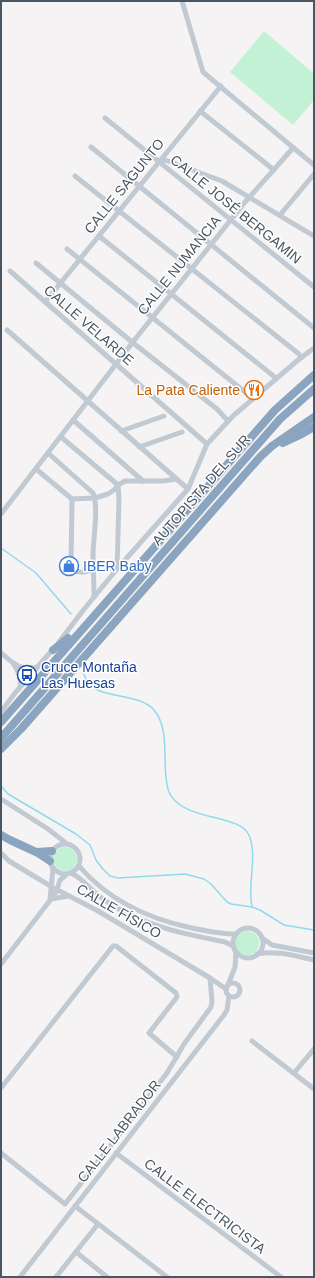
<svg xmlns="http://www.w3.org/2000/svg" width="315" height="1278" font-family="Helvetica,sans-serif">
  <style>
    .green { fill: #c3f1d5 }
    .lines { fill: none; stroke-linecap: round; stroke-linejoin: round }
    .stream { stroke: #90daee; stroke-width: 1.5 }
    .minor { stroke: #c1cad2; stroke-width: 5 }
    .highway { stroke: #8ba5c1; stroke-width: 8 }
    .labels { text-anchor: middle; stroke-width: 3; stroke-linejoin: round; paint-order: stroke }
    .street-label { font-size: 14px; fill: #4a5661; stroke: #fff }
    .food-label { font-size: 14px; fill: #c56008; stroke: #fff; text-anchor: end }
    .shop-label { font-size: 14px; fill: #366cbe; stroke: #fff; text-anchor: start }
    .transit-label { font-size: 14px; fill: #164399; stroke: #fff; text-anchor: start }
  </style>
  <rect width="100%" height="100%" fill="#f5f3f3"/>
  <g class="green">
    <polygon points="264,31 314,74 314,100 293,125 230,72"/>
    <circle cx="65" cy="859" r="12"/>
    <circle cx="247" cy="943" r="12"/>
  </g>
  <g class="lines">
    <g class="stream">
      <polyline points="1,548 36,573 71,614"/>
      <path d="M 83,672 C 84,675 86,680 88,683 C 100,699 140,693 154,710 C 172,731 160,769 169,792 C 182,822 239,813 249,835 C 258,856 247,884 252,907"/>
      <polyline points="1,786 8,794 76,834 90,845 96,860 102,868 110,876 118,878 185,874 204,879 211,884 227,902 231,904 252,907 260,910 284,925 314,930"/>
    </g>
    <g class="minor">
      <polyline points="182,1 203,72 314,165"/>
      <polyline points="200,111 274,170"/>
      <polyline points="105,118 314,287"/>
      <polyline points="91,147 314,328"/>
      <polyline points="160,162 165,160 171,162 222,181 314,236"/>
      <polyline points="75,176 299,354 301,358"/>
      <polyline points="280,215 314,174"/>
      <polyline points="99,236 276,378"/>
      <polyline points="67,249 250,396 252,399"/>
      <polyline points="36,263 132,342 217,409 228,421"/>
      <polyline points="10,271 207,444"/>
      <polyline points="45,302 221,86"/>
      <polyline points="7,330 188,489"/>
      <polyline points="73,420 143,481"/>
      <polyline points="121,431 164,416"/>
      <polyline points="61,437 118,485"/>
      <polyline points="139,447 182,432"/>
      <path d="M 48,453 L 93,493 C 99,509 93,538 93,556 C 93,570 94,583 94,597"/>
      <polyline points="36,469 72,499"/>
      <polyline points="72,499 95,498 108,494 114,490 118,485 125,481 163,481 176,479"/>
      <path d="M 72,499 L 71,567 C 75,574 87,573 93,569"/>
      <polyline points="1,514 136,338 246,201 293,148"/>
      <polyline points="117,569 119,500 118,485"/>
      <polyline points="59,642 85,608 117,569 188,489 207,444 233,416 298,360 314,348"/>
      <path d="M 1,653 C 12,662 21,672 37,667"/>
      <path d="M 13,663 C 18,670 22,678 20,687"/>
      <polyline points="1,712 15,693 54,648"/>
      <polyline points="1,799 48,829 66,843"/>
      <circle cx="65" cy="859" r="15"/>
      <polyline points="1,853 9,861 52,887 98,911 210,978 226,989"/>
      <path d="M 79,866 C 108,900 149,919 192,928 C 207,931 220,934 235,934"/>
      <path d="M 71,873 C 82,878 88,887 97,894 C 101,898 107,902 112,905 C 148,927 184,934 225,942 L 233,946"/>
      <polyline points="51,899 68,896"/>
      <polyline points="50,900 53,868"/>
      <circle cx="248" cy="943" r="15"/>
      <polyline points="262,938 272,945 314,953"/>
      <path d="M 257,954 C 277,950 295,956 314,960"/>
      <polyline points="1,964 48,903 56,892 60,880 67,874"/>
      <circle cx="233" cy="990" r="7"/>
      <polyline points="228,985 235,967 236,952"/>
      <polyline points="252,1041 314,1089"/>
      <polyline points="294,1073 314,1049"/>
      <polyline points="1,1088 113,946 116,946 176,993 177,997 149,1033 177,1057"/>
      <polyline points="1,1153 65,1204 167,1073 184,1044 211,1007 212,1001 210,978"/>
      <polyline points="116,1153 281,1277"/>
      <polyline points="75,1206 167,1277"/>
      <polyline points="76,1252 107,1277"/>
      <polyline points="20,1277 224,1015 227,1010 229,996"/>
      <polyline points="56,1277 98,1224"/>
    </g>
    <g class="highway">
      <polyline points="283,443 300,435 314,427"/>
      <polyline points="53,650 68,638"/>
      <polyline points="1,722 275,410 314,375"/>
      <polyline points="1,738 280,419 314,389"/>
      <polyline points="1,749 21,729 260,457 272,446 314,417"/>
      <polyline points="1,835 10,840 36,852 50,861"/>
      <polyline points="37,852 52,851"/>
    </g>
  </g>
  <defs>
    <g id="restaurant-ring" transform="scale(1)"><circle r="9.5" fill="#fff" stroke="#e8710a" stroke-width="1.5"/><path d="M-5-6h1v4h1v-4h1v4h1v-4h1v5L-1.5 .5V6h-2V.5L-5-1ZM5-6V6H3V1.5H1.5Q1.5-4 5-6Z" fill="#e8710a"/></g>
    <g id="shop-ring" transform="scale(1)"><circle r="9.5" fill="#fff" stroke="#3f7fe0" stroke-width="1.5"/><path d="M-5-2.5h2.3a2.7 3.5 0 0 1 5.4 0H5L5.5 6h-11ZM-1.5-2.5h3a1.5 2.3 0 0 0-3 0Z" fill="#3f7fe0"/></g>
    <g id="bus-ring" transform="scale(1)"><circle r="9.5" fill="#fff" stroke="#1a4fb4" stroke-width="1.5"/><path d="M-5-6H5V4H4V6H2V4H-2V6H-4V4H-5ZM-3.5-4V0h7V-4ZM-3.5 1.2v1.5H-2V1.2ZM2 1.2v1.5H3.5V1.2Z" fill="#1a4fb4"/></g>
  </defs>
  <g fill-rule="evenodd">
    <use href="#restaurant-ring" x="254" y="390"/>
    <use href="#shop-ring" x="69" y="566"/>
    <use href="#bus-ring" x="27" y="675"/>
  </g>
  <g class="labels">
    <g class="street-label">
      <text transform="translate(124 186) rotate(-51)" y="5">CALLE SAGUNTO</text>
      <text transform="translate(236 209) rotate(39)" y="5">CALLE JOSÉ BERGAMIN</text>
      <text transform="translate(179 265) rotate(-51)" y="5">CALLE NUMANCIA</text>
      <text transform="translate(89 325) rotate(41)" y="5">CALLE VELARDE</text>
      <text transform="translate(201 490) rotate(-49)" y="5">AUTOPISTA DEL SUR</text>
      <text transform="translate(119 911) rotate(30)" y="5">CALLE FÍSICO</text>
      <text transform="translate(119 1131) rotate(-52)" y="5">CALLE LABRADOR</text>
      <text transform="translate(205 1206) rotate(37)" y="5">CALLE ELECTRICISTA</text>
    </g>
    <g class="food-label">
      <text x="240" y="395">La Pata Caliente</text>
    </g>
    <g class="shop-label">
      <text x="83" y="571">IBER Baby</text>
    </g>
    <g class="transit-label">
      <text x="41" y="672">Cruce Montaña<tspan x="41" dy="16">Las Huesas</tspan></text>
    </g>
  </g>
  <rect width="315" height="1278" fill="none" stroke="#4a5661" stroke-width="4"/>
</svg>
